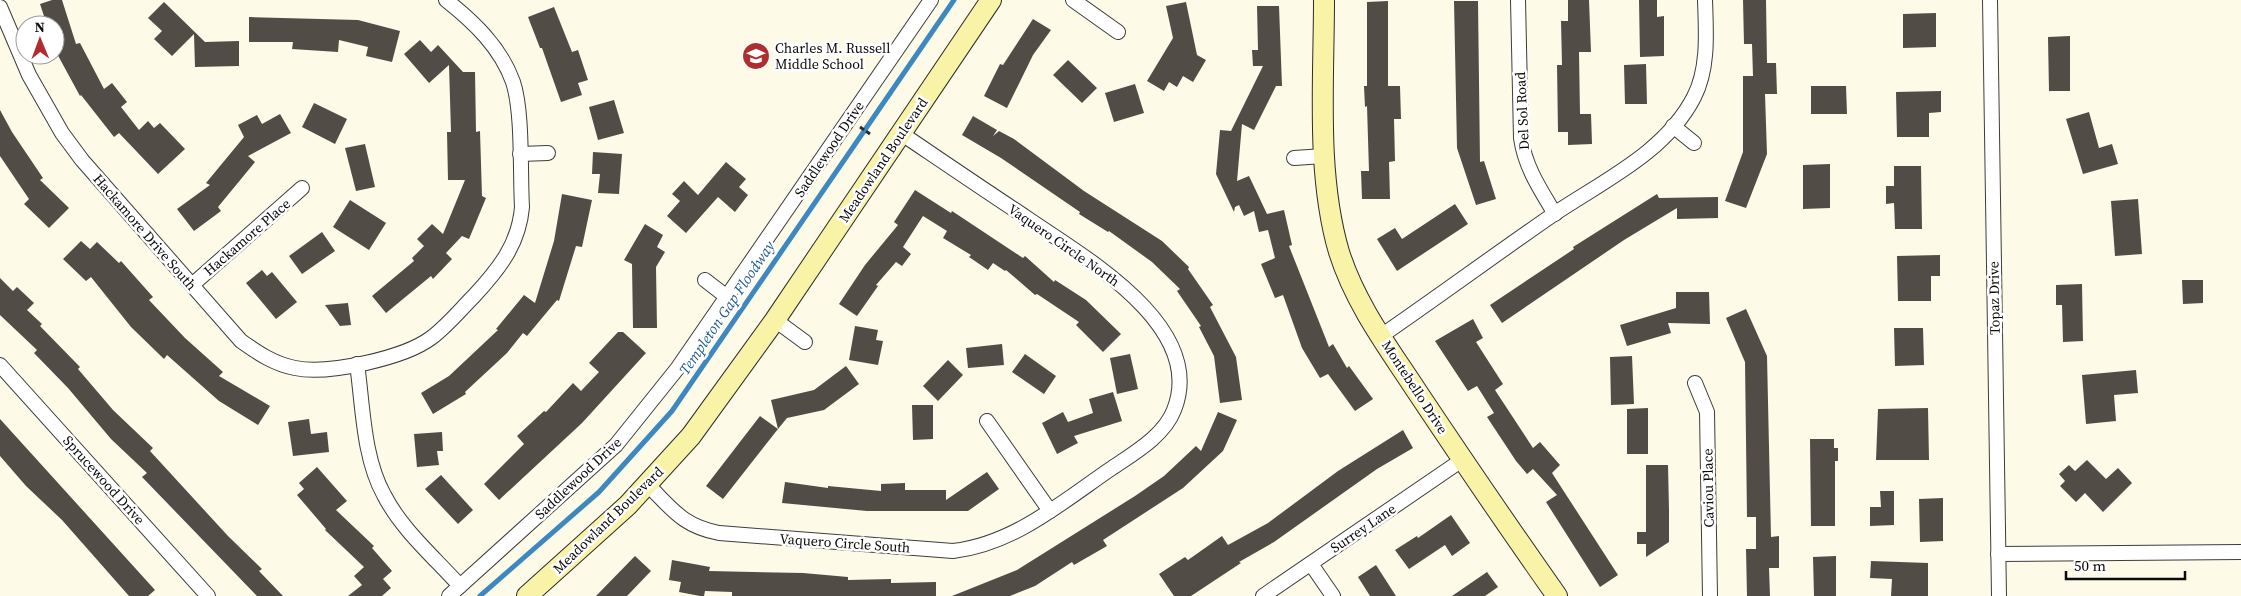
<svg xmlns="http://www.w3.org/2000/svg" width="2241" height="596" font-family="'Source Serif 4',serif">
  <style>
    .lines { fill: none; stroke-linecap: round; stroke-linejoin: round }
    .stream { stroke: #3e88c2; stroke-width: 5 }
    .building { fill: #524c47 }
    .street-casing { stroke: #3d3d3d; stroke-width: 16 }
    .secondary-casing { stroke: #2c2c2c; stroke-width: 22 }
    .path { stroke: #2c2c2c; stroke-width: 3; stroke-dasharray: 5 2.5; stroke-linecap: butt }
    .street { stroke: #fff; stroke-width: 14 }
    .secondary { stroke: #f9f3a8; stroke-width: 20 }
    .labels { text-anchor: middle; stroke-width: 5; stroke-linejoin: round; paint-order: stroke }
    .poi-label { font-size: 14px; fill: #0a0a0a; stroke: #fff; text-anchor: start }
    .street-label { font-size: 14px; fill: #0a0a0a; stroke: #fff }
    .water-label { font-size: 15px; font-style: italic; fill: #1e5a91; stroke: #fff }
  </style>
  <rect width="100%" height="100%" fill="#fdfae8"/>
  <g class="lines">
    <polyline class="stream" points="480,596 599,492 672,411 954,0"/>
  </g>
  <g class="building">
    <polygon points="52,0 62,0 76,44 80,43 104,89 112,83 127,102 121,107 139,130 148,121 154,128 160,123 185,149 158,174 119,133 114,137 81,95 80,96 55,50 55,25 47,25 40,4"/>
    <polygon points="1568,0 1589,0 1591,52 1579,52 1580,114 1591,114 1592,144 1568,145 1568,132 1558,132 1557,65 1562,65 1561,21 1568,21"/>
    <polygon points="1639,0 1657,0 1657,17 1664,16 1664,56 1640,57"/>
    <polygon points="1743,0 1766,0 1767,63 1776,63 1777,94 1765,94 1767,154 1746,208 1725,201 1743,152 1743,76 1753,76 1752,44 1744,44"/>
    <polygon points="1388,1 1388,86 1400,86 1401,119 1394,119 1395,161 1389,162 1390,199 1362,199 1361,171 1369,171 1367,106 1365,107 1364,86 1367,86 1367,2"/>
    <polygon points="1454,1 1478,1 1480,162 1484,161 1496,199 1476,205 1457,148"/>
    <polygon points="164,2 205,42 239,41 239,66 195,67 194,34 172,56 154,39 162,31 148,18"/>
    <polygon points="1186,2 1197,55 1206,60 1193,82 1183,76 1177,87 1169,82 1164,91 1147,81 1173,38 1166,6"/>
    <polygon points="1257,6 1279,6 1282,86 1276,86 1254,130 1242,124 1237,181 1249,176 1267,214 1284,210 1292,245 1289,246 1329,347 1333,344 1347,368 1349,366 1373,399 1355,411 1328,374 1320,378 1302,348 1283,295 1275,298 1261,264 1275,258 1268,230 1259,232 1254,211 1244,216 1239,205 1235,207 1234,212 1216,174 1220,130 1231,131 1263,66 1253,66 1252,50 1258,50"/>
    <polygon points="554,7 572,52 578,50 588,80 578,83 582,95 561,102 542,48 540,48 528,17"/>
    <polygon points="1936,13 1936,47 1903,48 1903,14"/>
    <polygon points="249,17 358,20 400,31 392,62 366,56 368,47 339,40 338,52 292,49 293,42 249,42"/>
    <polygon points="1033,19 1051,30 1033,55 1007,108 984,96 1000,64 1003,65"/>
    <polygon points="2070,36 2070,91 2049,91 2048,37"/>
    <polygon points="420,40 431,52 438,45 463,72 475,72 476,132 480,131 482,196 486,198 469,239 462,236 446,253 452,259 433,279 431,276 386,313 372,296 414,261 412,258 424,246 417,239 432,224 443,234 465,180 448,180 447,132 451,132 449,65 429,83 404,54"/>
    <polygon points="1068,60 1097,88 1082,103 1053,75"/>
    <polygon points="1646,64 1647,104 1625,104 1624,65"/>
    <polygon points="1135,84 1144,113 1114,122 1105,93"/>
    <polygon points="1811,86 1846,86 1847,114 1811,114"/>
    <polygon points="1941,91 1941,112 1929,113 1929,137 1897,137 1896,92"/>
    <polygon points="614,100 624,133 598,140 589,107"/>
    <polygon points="314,103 347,119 335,144 302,127"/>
    <polygon points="0,110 12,132 43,178 40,180 69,208 49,228 24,204 29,199 0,156"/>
    <polygon points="2089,112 2099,148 2112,144 2118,164 2083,174 2066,119"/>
    <polygon points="280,114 291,133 248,156 255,162 218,207 221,211 194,231 177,209 210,185 206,183 244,137 238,125 257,115 262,124"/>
    <polygon points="973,116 997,130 993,136 999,131 1014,139 1084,191 1162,241 1189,267 1188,269 1213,305 1210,307 1236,357 1242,400 1220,403 1214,356 1199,327 1201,326 1177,291 1180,289 1152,262 1109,231 1108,232 1079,214 1080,212 1001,158 962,135"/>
    <polygon points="365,144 375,187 356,191 345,148"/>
    <polygon points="593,152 622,154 619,194 598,193 600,174 592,174"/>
    <polygon points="726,162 746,179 739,187 748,195 735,212 718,197 686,233 667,216 680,201 672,194 684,181 698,195"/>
    <polygon points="1830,164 1830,208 1803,209 1803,165"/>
    <polygon points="1894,166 1921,166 1922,229 1895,229 1894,203 1886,204 1886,186 1894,186"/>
    <polygon points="915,190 951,213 952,211 1023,258 1025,256 1054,282 1055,280 1086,300 1121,334 1103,352 1076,325 1079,322 1037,294 1035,295 1006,270 1005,271 993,263 988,270 969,257 971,255 943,238 947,231 923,216 903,247 911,254 902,266 896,262 876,285 878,286 857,316 839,304 865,265 898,225 894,222"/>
    <polygon points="562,194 592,200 582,247 576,246 559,301 557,300 527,336 523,333 507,353 465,392 466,394 433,414 421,393 449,376 498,330 496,329 524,295 535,303 554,241"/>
    <polygon points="1657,194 1659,198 1718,197 1718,218 1677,219 1677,208 1624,240 1502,323 1490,305 1574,249 1573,247"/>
    <polygon points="2138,199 2142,254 2115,256 2111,201"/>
    <polygon points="350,200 386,223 369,250 333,227"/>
    <polygon points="1455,204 1468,224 1397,271 1377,239 1395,228 1402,239"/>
    <polygon points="645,224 663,235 657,247 665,252 656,267 657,328 633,328 632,264 624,260"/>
    <polygon points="322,232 335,251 302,274 289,256"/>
    <polygon points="81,241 90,249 97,242 119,263 121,261 153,297 149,300 185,338 223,372 219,376 270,406 258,425 219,401 167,355 164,359 131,327 91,277 86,281 63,259"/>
    <polygon points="1940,255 1940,276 1931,276 1931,301 1898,301 1897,256"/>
    <polygon points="262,270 267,276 272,272 297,302 276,319 246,283"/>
    <polygon points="0,278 13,291 17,287 34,303 27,310 42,324 40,326 80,367 78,369 113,410 153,448 150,451 228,536 262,569 259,571 283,596 257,596 142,477 147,473 111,439 68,388 34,353 37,350 0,315"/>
    <polygon points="2182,280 2203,280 2203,303 2183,304"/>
    <polygon points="2082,284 2083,341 2063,342 2062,305 2056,305 2056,285"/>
    <polygon points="1676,292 1709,292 1710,324 1668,323 1671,333 1627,346 1620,325 1676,308"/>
    <polygon points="348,303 351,325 340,326 325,305"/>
    <polygon points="1746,309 1767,356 1771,537 1779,536 1779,568 1769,568 1770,596 1747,596 1746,549 1756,549 1756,517 1747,517 1745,362 1726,318"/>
    <polygon points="1473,319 1483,338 1476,342 1503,384 1495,390 1533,448 1540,442 1560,465 1552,473 1618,575 1600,587 1546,502 1557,495 1533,469 1527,474 1516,461 1487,417 1494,413 1477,386 1468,391 1435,341"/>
    <polygon points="855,326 878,330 876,340 883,341 878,365 849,360"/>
    <polygon points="1894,328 1923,328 1924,365 1895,366"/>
    <polygon points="618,332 623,332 646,353 582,423 499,500 484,484 524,444 517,436 544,411 546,412 573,383 581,391 599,372 589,363"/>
    <polygon points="1002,344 1004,365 968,368 966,348"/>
    <polygon points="1025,354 1056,376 1044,394 1012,372"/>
    <polygon points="1130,354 1138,389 1117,394 1110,358"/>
    <polygon points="1632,356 1634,404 1611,405 1610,357"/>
    <polygon points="948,360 963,375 938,401 923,386"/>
    <polygon points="846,366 859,384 824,410 787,418 778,429 771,400 814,390"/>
    <polygon points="2136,370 2138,393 2114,395 2116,421 2086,424 2082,375"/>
    <polygon points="1113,392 1122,421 1074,436 1078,443 1057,454 1042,423 1063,412 1068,422 1093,413 1089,399"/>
    <polygon points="912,405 933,405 933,439 913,440"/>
    <polygon points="1648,408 1648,454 1627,454 1627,409"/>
    <polygon points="1928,408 1929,460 1876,460 1878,409"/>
    <polygon points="1218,412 1237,420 1223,451 1183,488 1103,540 1107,546 1074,565 1072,562 1035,586 1010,596 952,596 1017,570 1135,496 1164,476 1196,446 1201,451"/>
    <polygon points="760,416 778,429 723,499 706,486"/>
    <polygon points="0,419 155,590 148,596 129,596 62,520 26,486 0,456"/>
    <polygon points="309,419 311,434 327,432 329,452 293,456 288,422"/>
    <polygon points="1403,430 1413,448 1377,469 1274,542 1239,562 1241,563 1191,596 1174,596 1159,574 1185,557 1188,560 1222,536 1228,545 1268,523 1338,471"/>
    <polygon points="442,432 443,451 437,451 439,465 417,467 414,434"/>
    <polygon points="1810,439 1834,439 1834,448 1838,448 1838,461 1835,461 1835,526 1811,526"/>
    <polygon points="2087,460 2106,479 2118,468 2132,483 2103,512 2085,493 2076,502 2060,486 2065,481 2059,474 2069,465 2075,471"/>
    <polygon points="1646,465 1668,465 1669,510 1669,542 1646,557 1646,544 1637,544 1637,532 1646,532"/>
    <polygon points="317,467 347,501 336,510 374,546 372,548 392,571 383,579 391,588 382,596 348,596 362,585 354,576 364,567 325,530 326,529 297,495 304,489 299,483"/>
    <polygon points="987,472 999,489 968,511 867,511 782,503 785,482 828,488 828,486 881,491 881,484 905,483 905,490 946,490 946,500"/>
    <polygon points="441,475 473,510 458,524 425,489"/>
    <polygon points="1880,491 1894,491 1894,525 1870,526 1870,507 1881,507"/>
    <polygon points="1943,498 1943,541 1920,542 1919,499"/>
    <polygon points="1451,515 1470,543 1452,556 1445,545 1409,569 1395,550 1417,536 1418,538"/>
    <polygon points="635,556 651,571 627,596 596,596"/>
    <polygon points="1836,556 1836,596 1814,596 1813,557"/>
    <polygon points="672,560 710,567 709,571 803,573 848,577 848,580 891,579 891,583 936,582 936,596 732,596 732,592 705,591 704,596 700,596 679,592 681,582 669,580"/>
    <polygon points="1871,561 1928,563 1928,596 1891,596 1892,579 1870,578"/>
    <polygon points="1376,565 1396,596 1370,596 1358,577"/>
    <polygon points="1487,572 1498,587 1485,596 1452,596"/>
  </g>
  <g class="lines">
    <g class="street-casing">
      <g id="street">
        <polyline points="1073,0 1118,32"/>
        <path d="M 1518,0 L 1521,138 C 1525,167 1540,189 1555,214"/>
        <polyline points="1990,0 1999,596"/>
        <path d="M 0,7 L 29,75 L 62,133 L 82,160 L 241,341 C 258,353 274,364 295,368 C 328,375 404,358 431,338 C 447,326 460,310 474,296 C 499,269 519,244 522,207 C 520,173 523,112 513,82 C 501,48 474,22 446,0"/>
        <polyline points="1673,126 1694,143"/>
        <polyline points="520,154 548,153"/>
        <polyline points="1294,158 1324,156"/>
        <polyline points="705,280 727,297"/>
        <polyline points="192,285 302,188"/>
        <polyline points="775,320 805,342"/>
        <path d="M 1381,336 C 1439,296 1496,254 1554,214 C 1603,181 1666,152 1694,97 C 1709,68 1706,31 1705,0"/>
        <path d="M 357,364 C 363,406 363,457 384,495 C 402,530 434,557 460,586"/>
        <polyline points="0,365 208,596"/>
        <polyline points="1695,383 1707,412 1710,596"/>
        <polyline points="987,421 1050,511"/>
        <path d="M 648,485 C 673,510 683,526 719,533 L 953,551 C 1014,544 1062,502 1112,468 C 1134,453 1164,436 1174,410 C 1208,325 1080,255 1024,216 C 983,189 942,161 902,134"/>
        <polyline points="1998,554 2241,552"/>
        <polyline points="1311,564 1333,596"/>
        <polyline points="449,596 616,445 677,369 931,0"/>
        <polyline points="1263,596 1462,460"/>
      </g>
    </g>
    <g class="secondary-casing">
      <g id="secondary">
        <path d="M 1324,0 C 1324,81 1316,174 1339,252 C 1355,303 1387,346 1416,390 C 1462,459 1509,528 1557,596"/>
        <polyline points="527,596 628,505 691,436 775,320 991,0"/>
      </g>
    </g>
    <polyline class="path" points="860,127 870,134"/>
    <use href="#street" class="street"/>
    <use href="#secondary" class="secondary"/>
  </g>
  <defs>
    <g id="school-disc" transform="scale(1.4375)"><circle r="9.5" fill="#ae2e2f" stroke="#fff"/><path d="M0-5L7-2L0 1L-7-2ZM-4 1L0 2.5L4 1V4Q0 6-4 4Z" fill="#fff"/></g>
  </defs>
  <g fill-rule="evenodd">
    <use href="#school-disc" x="756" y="56"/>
  </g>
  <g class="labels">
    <g class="poi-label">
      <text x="775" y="53">Charles M. Russell<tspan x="775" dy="16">Middle School</tspan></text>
    </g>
    <g class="street-label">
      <text transform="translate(1522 111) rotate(-93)" y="5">Del Sol Road</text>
      <text transform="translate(829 149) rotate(-56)" y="5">Saddlewood Drive</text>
      <text transform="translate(883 160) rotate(-56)" y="5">Meadowland Boulevard</text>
      <text transform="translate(145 232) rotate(49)" y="5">Hackamore Drive South</text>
      <text transform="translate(247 237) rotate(-41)" y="5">Hackamore Place</text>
      <text transform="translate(1064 245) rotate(35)" y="5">Vaquero Circle North</text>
      <text transform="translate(1994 298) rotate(-91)" y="5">Topaz Drive</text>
      <text transform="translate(1415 387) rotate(57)" y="5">Montebello Drive</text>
      <text transform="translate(578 478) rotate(-43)" y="5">Saddlewood Drive</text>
      <text transform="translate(104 480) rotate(48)" y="5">Sprucewood Drive</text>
      <text transform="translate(1708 488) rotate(-91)" y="5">Caviou Place</text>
      <text transform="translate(608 520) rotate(-44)" y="5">Meadowland Boulevard</text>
      <text transform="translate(1363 528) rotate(-34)" y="5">Surrey Lane</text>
      <text transform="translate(845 543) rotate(4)" y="5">Vaquero Circle South</text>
    </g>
    <g class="water-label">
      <text transform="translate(727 308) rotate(-56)" y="5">Templeton Gap Floodway</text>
    </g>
  </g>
  <g transform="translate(40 40) rotate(359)"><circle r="24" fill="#ffffff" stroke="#9d9d9d"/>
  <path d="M0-4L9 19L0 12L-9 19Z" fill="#ae2e2f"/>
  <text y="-8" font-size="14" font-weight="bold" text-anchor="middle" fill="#0a0a0a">N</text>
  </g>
  <path d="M2066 571v8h119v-8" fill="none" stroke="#0a0a0a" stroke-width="2.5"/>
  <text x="2074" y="571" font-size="15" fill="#0a0a0a" stroke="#ffffff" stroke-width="4" paint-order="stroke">50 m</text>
</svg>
